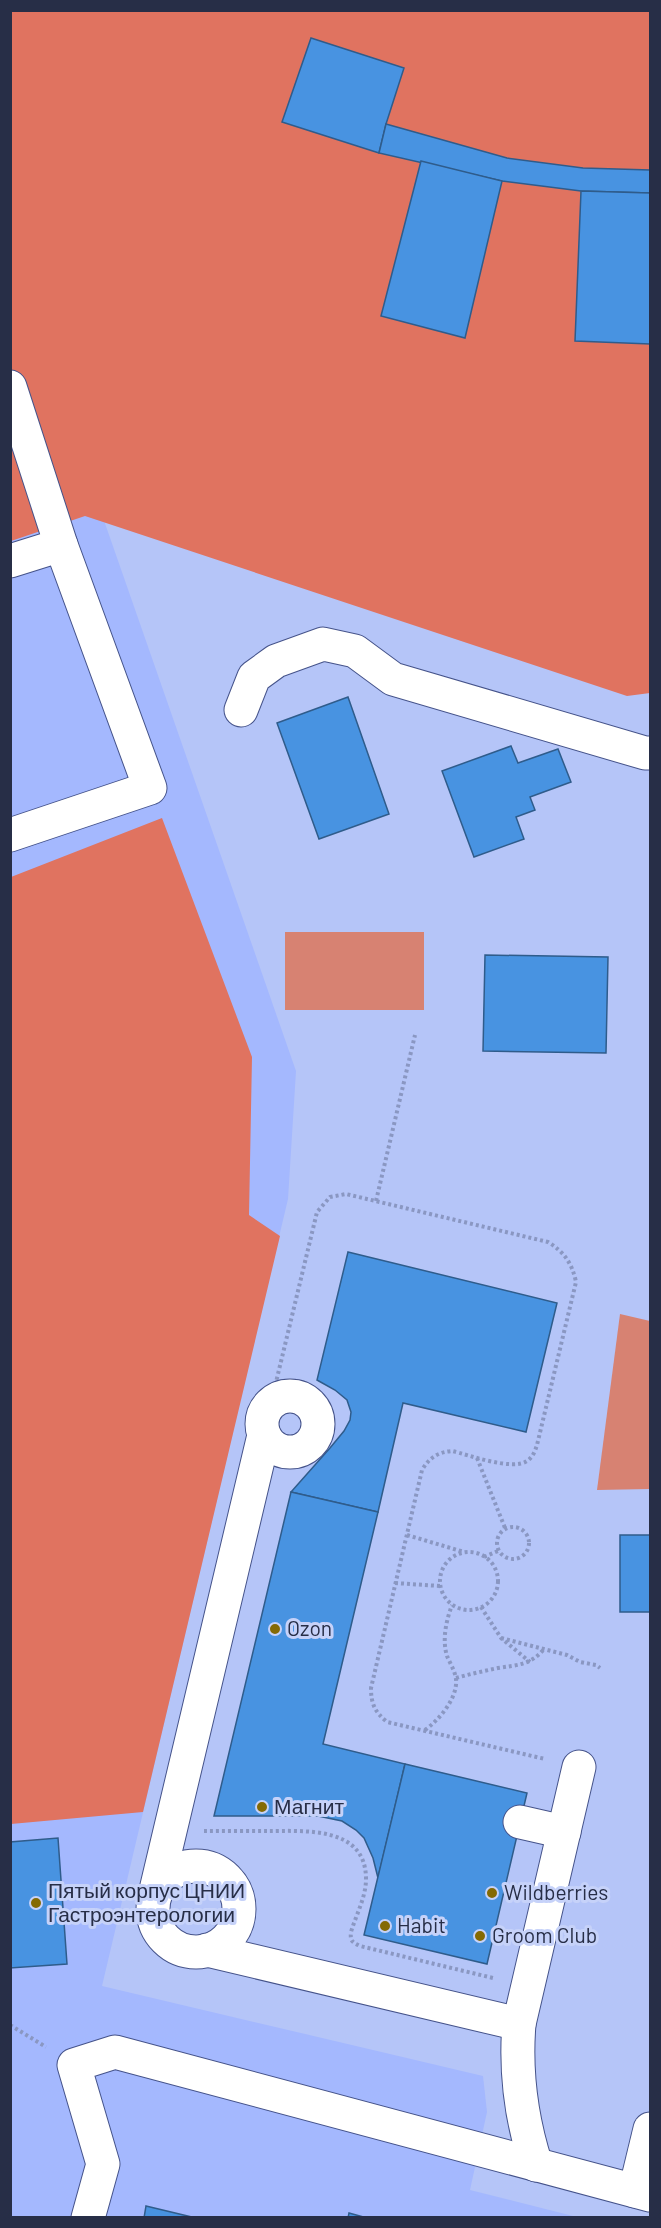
<svg xmlns="http://www.w3.org/2000/svg" width="661" height="2228" font-family="Barlow,sans-serif">
  <style>
    .built { fill: #a4b8fe }
    .green { fill: #d78272 }
    .forest { fill: #e07360 }
    .building { fill: #4893e1; stroke: #2f5c8b; stroke-width: 1.5 }
    .lines { fill: none; stroke-linecap: round; stroke-linejoin: round }
    .minor-casing { stroke: #45538a; stroke-width: 35 }
    .path { stroke: #8a97c2; stroke-width: 4; stroke-dasharray: 3 3; stroke-linecap: butt }
    .minor { stroke: #fff; stroke-width: 33 }
    .poi-dot { fill: #846a04; stroke: #c6d2f9; stroke-width: 2 }
    .labels { text-anchor: middle; stroke-width: 6; stroke-linejoin: round; paint-order: stroke }
    .poi-label { font-size: 21px; fill: #272e47; stroke: #c6d2f9; text-anchor: start }
  </style>
  <rect width="100%" height="100%" fill="#b5c5f8"/>
  <polygon class="built" points="10,251 296,1071 288,1199 102,1986 483,2076 487,2112 470,2190 577,2217 11,2217"/>
  <g class="green">
    <rect x="285" y="932" width="139" height="78"/>
    <polygon points="620,1314 650,1321 650,1489 597,1490"/>
  </g>
  <g class="forest">
    <polygon points="10,11 650,11 650,693 627,696 85,516 11,541"/>
    <polygon points="162,818 252,1057 249,1215 280,1236 143,1812 11,1824 11,877"/>
  </g>
  <g class="building">
    <polygon points="311,38 404,68 386,124 379,153 282,122"/>
    <polygon points="386,124 507,158 583,168 650,170 650,193 581,191 502,181 379,153"/>
    <polygon points="421,161 502,181 465,338 381,316"/>
    <polygon points="581,191 650,193 650,344 575,341"/>
    <polygon points="348,697 389,814 319,839 277,723"/>
    <polygon points="511,746 518,763 558,749 571,782 530,797 535,810 516,817 524,839 474,857 442,771"/>
    <polygon points="485,955 608,957 606,1053 483,1051"/>
    <polygon points="348,1252 557,1303 526,1432 403,1403 378,1512 291,1492 330,1448 344,1431 350,1420 351,1412 347,1400 335,1390 317,1380"/>
    <polygon points="291,1492 378,1512 323,1744 405,1764 378,1878 373,1858 364,1838 356,1830 342,1821 318,1816 214,1816"/>
    <rect x="620" y="1535" width="30" height="77"/>
    <polygon points="405,1764 527,1793 487,1964 364,1935"/>
    <polygon points="58,1838 67,1964 10,1968 10,1842"/>
    <polygon points="146,2206 196,2218 144,2218"/>
    <polygon points="349,2213 367,2218 348,2218"/>
  </g>
  <g class="lines">
    <g class="minor-casing">
      <g id="minor">
        <polyline points="10,387 61,545"/>
        <polyline points="10,561 61,545 150,788 10,835"/>
        <polyline points="241,710 254,677 276,661 323,644 355,651 393,679 645,753 650,753"/>
        <circle cx="290" cy="1424" r="28"/>
        <polyline points="520,1822 564,1832"/>
        <circle cx="196" cy="1909" r="43"/>
        <polyline points="156,1890 264,1435"/>
        <polyline points="207,1950 519,2024 579,1767"/>
        <path d="M 519,2024 C 515,2073 521,2118 536,2165"/>
        <polyline points="635,2191 650,2129"/>
        <polyline points="88,2218 103,2164 74,2065 115,2052 650,2195"/>
      </g>
    </g>
    <g class="path">
      <polyline points="376,1201 415,1035"/>
      <path d="M 271,1403 L 317,1212 L 330,1197 L 346,1194 L 548,1242 C 564,1252 572,1263 576,1282 L 537,1445 C 535,1451 533,1457 527,1461 C 512,1471 469,1455 452,1451 C 438,1452 429,1458 422,1470 L 371,1688 C 371,1704 375,1712 387,1722 L 545,1759"/>
      <polyline points="477,1458 505,1528"/>
      <circle cx="513" cy="1543" r="16"/>
      <polyline points="407,1535 464,1552"/>
      <circle cx="469" cy="1581" r="29"/>
      <polyline points="484,1557 498,1551"/>
      <polyline points="395,1583 440,1586"/>
      <polyline points="481,1607 501,1638 530,1662"/>
      <polyline points="501,1638 567,1655 580,1662 596,1665 600,1668"/>
      <path d="M 456,1678 C 470,1674 484,1671 498,1668 C 517,1665 531,1665 544,1649"/>
      <path d="M 425,1730 C 439,1720 458,1698 456,1679 C 455,1671 450,1663 447,1656 C 442,1640 446,1621 452,1605"/>
      <path d="M 204,1831 C 225,1831 247,1831 268,1831 C 305,1831 366,1826 366,1879 C 366,1897 356,1915 351,1932 C 350,1941 352,1942 360,1946 L 493,1978"/>
      <polyline points="10,2025 46,2047"/>
    </g>
    <use href="#minor" class="minor"/>
  </g>
  <g class="poi-dot">
    <circle cx="275" cy="1629" r="6"/>
    <circle cx="262" cy="1807" r="6"/>
    <circle cx="492" cy="1893" r="6"/>
    <circle cx="36" cy="1903" r="6"/>
    <circle cx="385" cy="1926" r="6"/>
    <circle cx="480" cy="1936" r="6"/>
  </g>
  <g class="labels">
    <g class="poi-label">
      <text x="287" y="1636">Ozon</text>
      <text x="274" y="1814">Магнит</text>
      <text x="48" y="1898">Пятый корпус ЦНИИ<tspan x="48" dy="24">Гастроэнтерологии</tspan></text>
      <text x="504" y="1900">Wildberries</text>
      <text x="397" y="1933">Habit</text>
      <text x="492" y="1943">Groom Club</text>
    </g>
  </g>
  <rect width="661" height="2228" fill="none" stroke="#272e47" stroke-width="24"/>
</svg>
